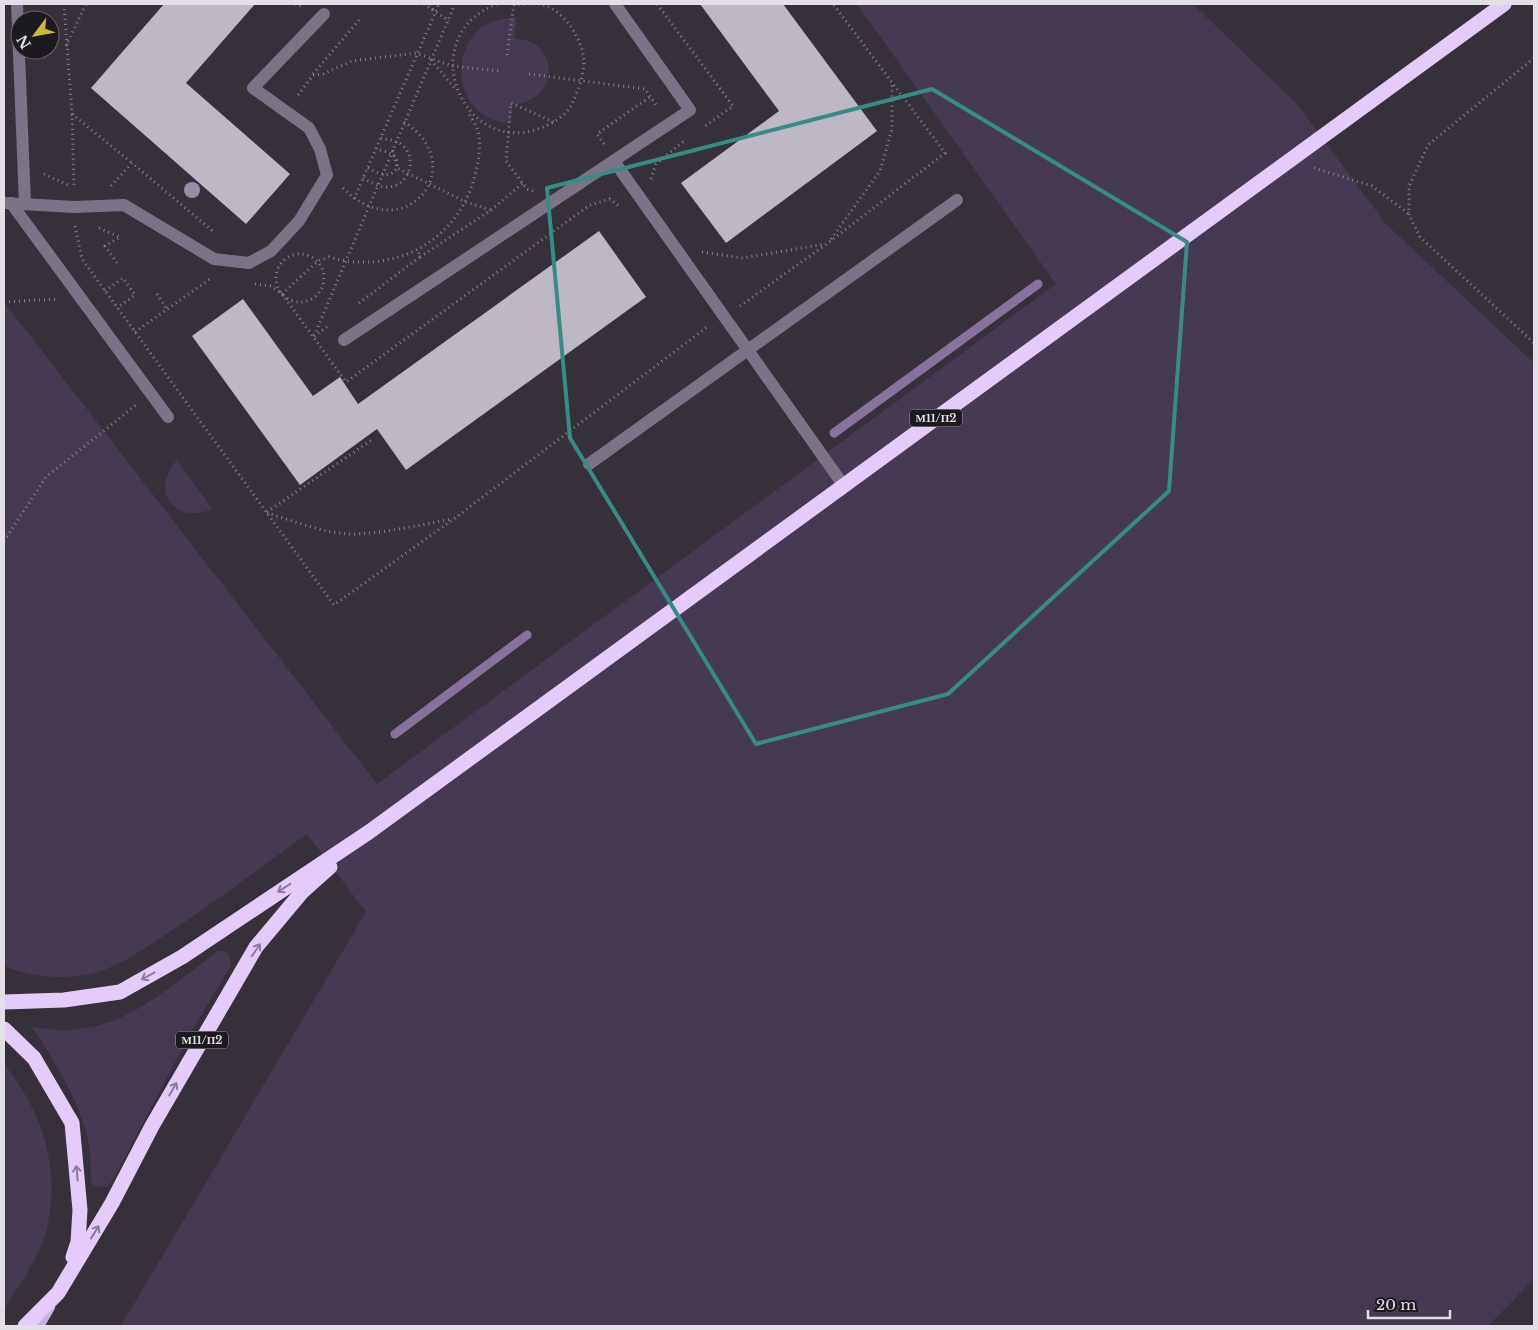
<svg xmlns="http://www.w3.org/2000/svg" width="1538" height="1330" font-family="'Libre Baskerville',serif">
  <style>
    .green { fill: #463952 }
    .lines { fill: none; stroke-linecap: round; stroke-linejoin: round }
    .stream { stroke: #89729d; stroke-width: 9 }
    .building { fill: #beb7c4 }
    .path { stroke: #89848d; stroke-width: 3; stroke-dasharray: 1 4; stroke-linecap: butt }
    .minor { stroke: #7d7386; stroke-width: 12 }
    .major { stroke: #c7b2d9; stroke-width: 12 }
    .highway { stroke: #e4cbfa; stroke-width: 15 }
    .tree { fill: #9a8ba7 }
    .oneway { stroke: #8a7b97 }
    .marked { fill: none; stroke: #398b86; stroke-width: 4; stroke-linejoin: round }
    .labels { text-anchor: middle; stroke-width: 5; stroke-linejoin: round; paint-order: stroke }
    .shield { fill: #1c1a1e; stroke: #a7a4aa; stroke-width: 1 }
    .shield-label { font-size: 11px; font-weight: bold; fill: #e3dfe6 }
  </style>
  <rect width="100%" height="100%" fill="#36303b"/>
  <g class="green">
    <path d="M 857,4 L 1193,4 L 1296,103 L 1386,224 L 1534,363 L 1534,1279 L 1488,1326 L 121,1326 L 366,912 L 307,834 C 259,869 211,905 161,938 C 140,951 115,969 90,974 C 62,980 30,977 4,966 L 4,302 L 377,784 L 1056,284 Z"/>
    <path d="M 516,17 L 515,39 C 557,38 564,99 512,105 L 511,124 C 505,123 498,122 492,119 C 457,105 452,57 477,31 C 487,21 502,19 516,17 Z"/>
    <path d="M 177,460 L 212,509 C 175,526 149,490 177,460 Z"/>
    <path d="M 218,951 L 224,951 L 229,954 L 231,965 L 193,1029 L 111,1183 L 107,1187 L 95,1186 L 91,1183 C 91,1170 91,1156 89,1144 C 80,1101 56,1063 32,1027 C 42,1028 53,1030 63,1030 C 125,1031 172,985 218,951 Z"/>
    <path d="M 4,1064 C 39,1107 59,1161 49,1216 C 48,1224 47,1232 44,1239 C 34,1264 19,1286 4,1309 Z"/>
  </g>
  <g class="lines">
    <g class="stream">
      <polyline points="834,433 1038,284"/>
      <polyline points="395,734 527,635"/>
    </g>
  </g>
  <g class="building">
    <polygon points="164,4 255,4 186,83 290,174 246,224 91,88"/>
    <polygon points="700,4 783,4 877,131 726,243 681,183 779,111"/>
    <polygon points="599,231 646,297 406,470 377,429 300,485 192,336 243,299 313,396 340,377 358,404"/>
  </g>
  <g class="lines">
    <g class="path">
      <polyline points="64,4 72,113 74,188"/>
      <polyline points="295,4 303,7"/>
      <polyline points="424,4 449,21"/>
      <polyline points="430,4 433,10"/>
      <path d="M 497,4 C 411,37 464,161 543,127 C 553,123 567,115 572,104 C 577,93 585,73 584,60 C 582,39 565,11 543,5 C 532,2 520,6 509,4"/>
      <polyline points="657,4 733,106 705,126"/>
      <polyline points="66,46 86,4"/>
      <polyline points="507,55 514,4"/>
      <polyline points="1534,58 1428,145 1409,186 1409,215 1420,237 1534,343"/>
      <polyline points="431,60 456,90"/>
      <polyline points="313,74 360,19"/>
      <polyline points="529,74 645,89 658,108"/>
      <polyline points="298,95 313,75 323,74 352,61 416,53 452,66 500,71"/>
      <polyline points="72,114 132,163"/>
      <polyline points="604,144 597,134 650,97"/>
      <polyline points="393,150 397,168 466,202 490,210"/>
      <path d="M 368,168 C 378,173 389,180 397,168 C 400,154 387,152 376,149"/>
      <polyline points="1314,168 1372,186 1409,214"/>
      <polyline points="44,174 68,185"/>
      <path d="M 363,178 C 370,182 377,186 385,187 C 407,189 419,160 403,146 C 397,140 389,140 381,138"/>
      <polyline points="651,179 656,164 684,141"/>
      <polyline points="111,186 132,163 215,233"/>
      <path d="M 343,188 C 404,250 473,166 404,122"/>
      <polyline points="533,191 527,189 506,161 511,103 554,122"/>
      <polyline points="354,199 439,4"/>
      <polyline points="75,226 82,259 334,605 455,518 707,327"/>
      <polyline points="99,228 120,237 105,246 117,263"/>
      <polyline points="831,239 880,171 892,129 892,85"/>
      <polyline points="702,252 743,258 825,244"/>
      <circle cx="300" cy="278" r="24"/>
      <polyline points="420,257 491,210 523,183"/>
      <polyline points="255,284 271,286 282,294 346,382 590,205 610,199 620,207"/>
      <polyline points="105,291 123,278 135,295 117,308"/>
      <polyline points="157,294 167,309"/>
      <path d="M 282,294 L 318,261 L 329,257 C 389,275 452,245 472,185 C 477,170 481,152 479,136 C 478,128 472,119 468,112"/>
      <polyline points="4,302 58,299"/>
      <polyline points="359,303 420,257 418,250"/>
      <polyline points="740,306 828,243 945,153 833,4"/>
      <polyline points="135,332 210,279"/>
      <polyline points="314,336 455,4"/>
      <polyline points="314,336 328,326"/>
      <polyline points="267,512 373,439"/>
      <path d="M 267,513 C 294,521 325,534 353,534 C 386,533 419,525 452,519"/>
      <polyline points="4,541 46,477 136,405"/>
    </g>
    <g class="minor">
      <polyline points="17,4 25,204"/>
      <polyline points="614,161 844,486"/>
      <polyline points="4,203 74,207 124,205 214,259 249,263 271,251 299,221 327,175 320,149 309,128 253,88 324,14"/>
      <polyline points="11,203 168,417"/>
      <polyline points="344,340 690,110 615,4"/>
      <polyline points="589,464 957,200"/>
    </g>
    <polyline class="major" points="38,1326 49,1307"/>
    <g class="highway">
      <polyline points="4,1002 64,1000 120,992 182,957 369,832 1504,4"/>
      <polyline points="4,1029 34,1058 72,1123 80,1210 78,1242 73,1257"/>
      <polyline points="25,1326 58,1293 112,1203 152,1126 256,947 302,892 330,867"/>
    </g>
  </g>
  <circle class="tree" cx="192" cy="190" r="8"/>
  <defs><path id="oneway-shaft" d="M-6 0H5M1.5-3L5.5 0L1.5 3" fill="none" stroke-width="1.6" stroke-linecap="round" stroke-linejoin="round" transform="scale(1.25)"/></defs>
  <g class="oneway">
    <use href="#oneway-shaft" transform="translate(284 888) rotate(147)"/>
    <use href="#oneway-shaft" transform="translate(256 950) rotate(-56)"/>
    <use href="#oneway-shaft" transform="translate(148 976) rotate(151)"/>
    <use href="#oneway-shaft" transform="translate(173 1089) rotate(-60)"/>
    <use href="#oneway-shaft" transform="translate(77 1173) rotate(-95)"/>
    <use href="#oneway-shaft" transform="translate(95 1232) rotate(-58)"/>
  </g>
  <path class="marked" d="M 932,89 L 1187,242 L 1169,491 L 948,694 L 756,744 L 570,438 L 547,188 Z"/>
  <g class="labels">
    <g class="shield">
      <rect x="910" y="409.5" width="52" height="17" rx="4"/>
      <rect x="176" y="1031.5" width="52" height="17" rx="4"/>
    </g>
    <g class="shield-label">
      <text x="936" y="422">М11/П2</text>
      <text x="202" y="1044">М11/П2</text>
    </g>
  </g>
  <rect width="1538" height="1330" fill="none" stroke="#e3dfe6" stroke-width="10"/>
  <g transform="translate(35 35) rotate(238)"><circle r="24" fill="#1c1a1e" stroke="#6c696e"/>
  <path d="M0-4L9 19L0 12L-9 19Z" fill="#cfb837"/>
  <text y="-8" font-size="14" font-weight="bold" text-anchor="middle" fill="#e3dfe6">N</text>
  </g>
  <path d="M1368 1310v8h82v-8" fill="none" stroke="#e3dfe6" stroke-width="2.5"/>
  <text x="1376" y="1310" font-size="15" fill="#e3dfe6" stroke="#1c1a1e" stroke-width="4" paint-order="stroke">20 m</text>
</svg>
